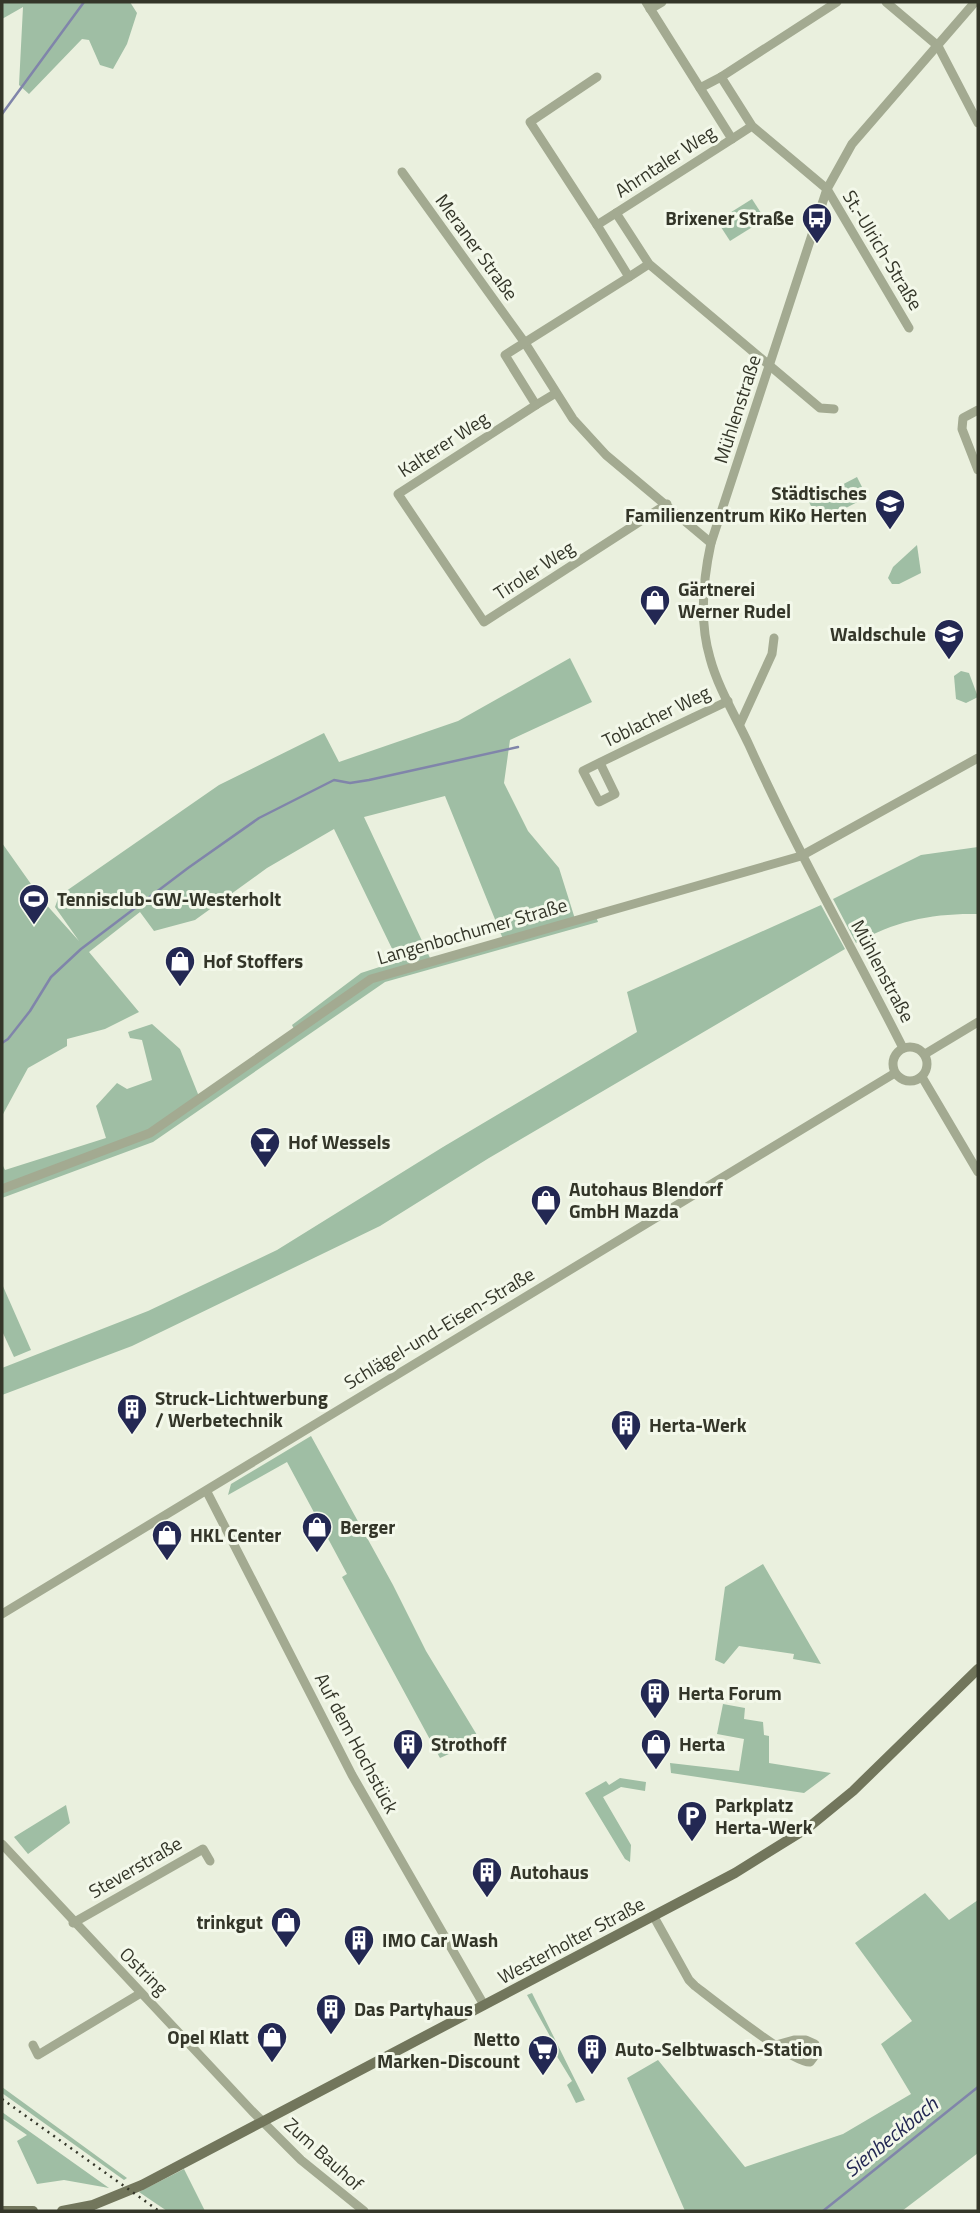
<svg xmlns="http://www.w3.org/2000/svg" width="980" height="2213" font-family="'Titillium Web',sans-serif">
  <style>
    .green { fill: #9fbea4; fill-rule: evenodd }
    .lines { fill: none; stroke-linecap: round; stroke-linejoin: round }
    .stream { stroke: #8085aa; stroke-width: 2.5 }
    .minor { stroke: #a3aa91; stroke-width: 9 }
    .major { stroke: #72765c; stroke-width: 10 }
    .rail { stroke: #343629; stroke-width: 2.5; stroke-dasharray: 2 5; stroke-linecap: butt }
    .labels { text-anchor: middle; stroke-width: 6; stroke-linejoin: round; paint-order: stroke }
    .street-label { font-size: 19px; fill: #343629; stroke: #f3f8ea }
    .poi-label { font-size: 19px; font-weight: bold; fill: #343629; stroke: #f3f8ea; text-anchor: start }
    .water-label { font-size: 21px; font-style: italic; fill: #232853; stroke: #f3f8ea }
  </style>
  <rect width="100%" height="100%" fill="#eaf0de"/>
  <g class="green">
    <polygon points="2,2 130,2 137,13 127,44 113,69 100,65 89,40 82,39 29,94 19,85 23,7 2,19"/>
    <polygon points="752,199 765,219 730,241 717,221"/>
    <polygon points="857,477 867,497 819,522 809,502"/>
    <polygon points="917,545 921,573 899,584 892,584 888,578 893,567"/>
    <path d="M 570,658 L 592,702 L 510,740 L 504,783 L 528,831 L 559,868 L 575,919 L 595,914 L 598,922 L 385,982 L 153,1142 L 2,1198 L 2,1164 L 5,1170 L 106,1138 L 96,1106 L 117,1083 L 127,1089 L 152,1080 L 142,1040 L 130,1038 L 128,1032 L 152,1024 L 180,1049 L 200,1099 L 296,1033 L 292,1025 L 361,973 L 398,961 L 334,829 L 267,868 L 195,920 L 154,931 L 140,912 L 89,952 L 139,1012 L 105,1029 L 67,1039 L 67,1046 L 28,1068 L 2,1116 L 2,843 L 43,901 L 79,941 L 55,907 L 59,896 L 219,785 L 324,733 L 339,762 L 458,721 ZM 445,796 L 503,939 L 431,960 L 364,817 Z"/>
    <polygon points="961,671 969,673 978,697 966,703 956,699 954,676"/>
    <path d="M 978,847 L 978,914 C 933,913 895,921 856,943 L 833,899 L 921,855 Z"/>
    <polygon points="821,905 845,949 489,1158 380,1226 132,1346 2,1395 2,1368 148,1311 277,1250 443,1147 637,1032 627,992"/>
    <polygon points="2,1284 31,1350 14,1357 2,1331"/>
    <polygon points="311,1436 393,1585 426,1651 480,1740 440,1758 342,1577 347,1574 287,1462 228,1495 231,1484"/>
    <polygon points="763,1564 821,1664 793,1659 794,1654 739,1646 724,1664 715,1660 725,1587"/>
    <polygon points="723,1704 745,1708 744,1719 763,1722 764,1735 769,1736 769,1763 831,1773 804,1793 671,1773 670,1763 739,1771 744,1739 717,1734"/>
    <polygon points="620,1778 646,1782 645,1791 621,1787 603,1797 631,1845 630,1862 625,1859 585,1793 606,1781 609,1785"/>
    <polygon points="66,1805 70,1823 28,1854 14,1837"/>
    <polygon points="925,1893 949,1920 978,1900 978,2153 902,2211 685,2211 627,2078 658,2060 745,2167 843,2134 911,2094 881,2044 912,2021 855,1943"/>
    <polygon points="532,1993 585,2100 576,2103 567,2085 572,2081 547,2040 551,2038 527,1995"/>
    <polygon points="2,2087 127,2178 124,2180 2,2093"/>
    <polygon points="2,2112 109,2188 64,2180 37,2184 17,2141 27,2135 2,2118"/>
    <polygon points="184,2169 205,2211 167,2211 139,2192"/>
  </g>
  <g class="lines">
    <g class="stream">
      <polyline points="2,114 84,2"/>
      <polyline points="2,1043 8,1039 30,1011 51,977 81,949 188,868 259,818 334,780 350,783 369,780 518,747"/>
      <polyline points="823,2211 978,2087"/>
    </g>
    <g class="minor">
      <polyline points="646,2 700,88"/>
      <polyline points="886,2 938,46 978,123"/>
      <polyline points="650,9 662,2"/>
      <polyline points="721,77 837,2"/>
      <polyline points="752,126 732,139 700,88 721,77 752,126 827,189 909,328"/>
      <polyline points="402,172 525,343 573,419 606,455 711,543"/>
      <polyline points="616,213 732,139"/>
      <polyline points="597,225 530,122 597,77"/>
      <polyline points="649,264 629,277 597,225 616,213 649,264 820,408 834,409"/>
      <polyline points="556,393 536,405 505,355 629,277"/>
      <polyline points="536,405 398,494 484,622 667,504"/>
      <polyline points="978,410 963,418 962,429 978,470"/>
      <polyline points="740,724 772,654 774,638"/>
      <path d="M 600,763 L 615,794 L 599,802 L 583,771 C 631,747 680,724 728,701"/>
      <circle cx="910" cy="1064" r="17"/>
      <path d="M 903,1048 C 852,947 796,849 749,745 C 736,717 718,688 710,658 C 699,621 703,580 711,543 L 827,189 L 852,144 L 975,2"/>
      <polyline points="925,1054 978,1022"/>
      <polyline points="922,1077 978,1172"/>
      <polyline points="2,1189 150,1133 371,979 801,856 978,758"/>
      <polyline points="207,1492 352,1775 484,2005"/>
      <polyline points="2,1614 895,1073"/>
      <polyline points="2,1844 252,2111 301,2160 364,2211"/>
      <path d="M 654,1917 L 689,1980 L 695,1986 C 712,1999 795,2065 810,2062 L 816,2054 L 815,2044 L 806,2040 L 794,2040 L 776,2045"/>
      <polyline points="73,1923 203,1849 210,1861"/>
      <polyline points="33,2045 38,2055 141,1993"/>
    </g>
    <g class="major">
      <polyline points="2,2211 33,2211"/>
      <polyline points="62,2211 93,2205 142,2185 735,1873 809,1827 853,1791 978,1669"/>
    </g>
    <polyline class="rail" points="2,2099 159,2211"/>
  </g>
  <defs>
    <g id="bus-pin" transform="scale(1.575)"><path d="M0 17L-7.5 6A9.5 9.5 0 1 1 7.5 6Z" fill="#232853" stroke="#f3f8ea"/><path d="M-5-6H5V4H4V6H2V4H-2V6H-4V4H-5ZM-3.5-4V0h7V-4ZM-3.5 1.2v1.5H-2V1.2ZM2 1.2v1.5H3.5V1.2Z" fill="#fff"/></g>
    <g id="school-pin" transform="scale(1.575)"><path d="M0 17L-7.5 6A9.5 9.5 0 1 1 7.5 6Z" fill="#232853" stroke="#f3f8ea"/><path d="M0-5L7-2L0 1L-7-2ZM-4 1L0 2.5L4 1V4Q0 6-4 4Z" fill="#fff"/></g>
    <g id="shop-pin" transform="scale(1.575)"><path d="M0 17L-7.5 6A9.5 9.5 0 1 1 7.5 6Z" fill="#232853" stroke="#f3f8ea"/><path d="M-5-2.5h2.3a2.7 3.5 0 0 1 5.4 0H5L5.5 6h-11ZM-1.5-2.5h3a1.5 2.3 0 0 0-3 0Z" fill="#fff"/></g>
    <g id="stadium-pin" transform="scale(1.575)"><path d="M0 17L-7.5 6A9.5 9.5 0 1 1 7.5 6Z" fill="#232853" stroke="#f3f8ea"/><path d="M0-5a6.5 5 0 1 0 0 10a6.5 5 0 1 0 0-10ZM-3.5-1.8h7v3.6h-7Z" fill="#fff"/></g>
    <g id="bar-pin" transform="scale(1.575)"><path d="M0 17L-7.5 6A9.5 9.5 0 1 1 7.5 6Z" fill="#232853" stroke="#f3f8ea"/><path d="M-6-5H6L.8 .8V4.5H3.5V6h-7V4.5H-.8V.8Z" fill="#fff"/></g>
    <g id="building-pin" transform="scale(1.575)"><path d="M0 17L-7.5 6A9.5 9.5 0 1 1 7.5 6Z" fill="#232853" stroke="#f3f8ea"/><path d="M-4-6H4V6H1V3H-1V6H-4ZM-2.5-4.3h1.7v1.8h-1.7ZM.8-4.3h1.7v1.8H.8ZM-2.5-1h1.7V.8h-1.7ZM.8-1h1.7V.8H.8Z" fill="#fff"/></g>
    <g id="parking-pin" transform="scale(1.575)"><path d="M0 17L-7.5 6A9.5 9.5 0 1 1 7.5 6Z" fill="#232853" stroke="#f3f8ea"/><path d="M-3.5-5.5H1a3.5 3.5 0 0 1 0 7H-1V5.5H-3.5ZM-1-3.4V-.6H.8a1.4 1.4 0 0 0 0-2.8Z" fill="#fff"/></g>
    <g id="supermarket-pin" transform="scale(1.575)"><path d="M0 17L-7.5 6A9.5 9.5 0 1 1 7.5 6Z" fill="#232853" stroke="#f3f8ea"/><path d="M-6-5.5h2.5l.6 2H6L4.5 2H-2.5L-4.4-4H-6ZM-1.5 3.2a1.3 1.3 0 1 0 .1 0ZM3 3.2a1.3 1.3 0 1 0 .1 0Z" fill="#fff"/></g>
  </defs>
  <g fill-rule="evenodd">
    <use href="#bus-pin" x="817" y="218"/>
    <use href="#school-pin" x="890" y="504"/>
    <use href="#shop-pin" x="655" y="600"/>
    <use href="#school-pin" x="949" y="634"/>
    <use href="#stadium-pin" x="34" y="899"/>
    <use href="#shop-pin" x="180" y="961"/>
    <use href="#bar-pin" x="265" y="1142"/>
    <use href="#shop-pin" x="546" y="1200"/>
    <use href="#building-pin" x="132" y="1409"/>
    <use href="#building-pin" x="626" y="1425"/>
    <use href="#shop-pin" x="317" y="1527"/>
    <use href="#shop-pin" x="167" y="1535"/>
    <use href="#building-pin" x="655" y="1693"/>
    <use href="#building-pin" x="408" y="1744"/>
    <use href="#shop-pin" x="656" y="1744"/>
    <use href="#parking-pin" x="692" y="1816"/>
    <use href="#building-pin" x="487" y="1872"/>
    <use href="#shop-pin" x="286" y="1922"/>
    <use href="#building-pin" x="359" y="1940"/>
    <use href="#building-pin" x="331" y="2009"/>
    <use href="#shop-pin" x="272" y="2037"/>
    <use href="#building-pin" x="592" y="2049"/>
    <use href="#supermarket-pin" x="543" y="2050"/>
  </g>
  <g class="labels">
    <g class="street-label">
      <text transform="translate(665 161) rotate(-33)" y="7">Ahrntaler Weg</text>
      <text transform="translate(477 247) rotate(54)" y="7">Meraner Straße</text>
      <text transform="translate(883 250) rotate(59)" y="7">St.-Ulrich-Straße</text>
      <text transform="translate(737 409) rotate(-72)" y="7">Mühlenstraße</text>
      <text transform="translate(443 444) rotate(-33)" y="7">Kalterer Weg</text>
      <text transform="translate(534 570) rotate(-33)" y="7">Tiroler Weg</text>
      <text transform="translate(656 716) rotate(-26)" y="7">Toblacher Weg</text>
      <text transform="translate(472 931) rotate(-16)" y="7">Langenbochumer Straße</text>
      <text transform="translate(883 971) rotate(62)" y="7">Mühlenstraße</text>
      <text transform="translate(439 1328) rotate(-31)" y="7">Schlägel-und-Eisen-Straße</text>
      <text transform="translate(357 1743) rotate(62)" y="7">Auf dem Hochstück</text>
      <text transform="translate(135 1867) rotate(-30)" y="7">Steverstraße</text>
      <text transform="translate(571 1940) rotate(-28)" y="7">Westerholter Straße</text>
      <text transform="translate(144 1971) rotate(45)" y="7">Ostring</text>
      <text transform="translate(324 2154) rotate(42)" y="7">Zum Bauhof</text>
    </g>
    <g class="poi-label">
      <text x="794" y="225" text-anchor="end">Brixener Straße</text>
      <text x="867" y="500" text-anchor="end">Städtisches<tspan x="867" dy="22">Familienzentrum KiKo Herten</tspan></text>
      <text x="678" y="596">Gärtnerei<tspan x="678" dy="22">Werner Rudel</tspan></text>
      <text x="926" y="641" text-anchor="end">Waldschule</text>
      <text x="57" y="906">Tennisclub-GW-Westerholt</text>
      <text x="203" y="968">Hof Stoffers</text>
      <text x="288" y="1149">Hof Wessels</text>
      <text x="569" y="1196">Autohaus Blendorf<tspan x="569" dy="22">GmbH Mazda</tspan></text>
      <text x="155" y="1405">Struck-Lichtwerbung<tspan x="155" dy="22">/ Werbetechnik</tspan></text>
      <text x="649" y="1432">Herta-Werk</text>
      <text x="340" y="1534">Berger</text>
      <text x="190" y="1542">HKL Center</text>
      <text x="678" y="1700">Herta Forum</text>
      <text x="431" y="1751">Strothoff</text>
      <text x="679" y="1751">Herta</text>
      <text x="715" y="1812">Parkplatz<tspan x="715" dy="22">Herta-Werk</tspan></text>
      <text x="510" y="1879">Autohaus</text>
      <text x="263" y="1929" text-anchor="end">trinkgut</text>
      <text x="382" y="1947">IMO Car Wash</text>
      <text x="354" y="2016">Das Partyhaus</text>
      <text x="249" y="2044" text-anchor="end">Opel Klatt</text>
      <text x="520" y="2046" text-anchor="end">Netto<tspan x="520" dy="22">Marken-Discount</tspan></text>
      <text x="615" y="2056">Auto-Selbtwasch-Station</text>
    </g>
    <g class="water-label">
      <text transform="translate(891 2137) rotate(-39)" y="7">Sienbeckbach</text>
    </g>
  </g>
  <rect width="980" height="2213" fill="none" stroke="#343629" stroke-width="7"/>
</svg>
